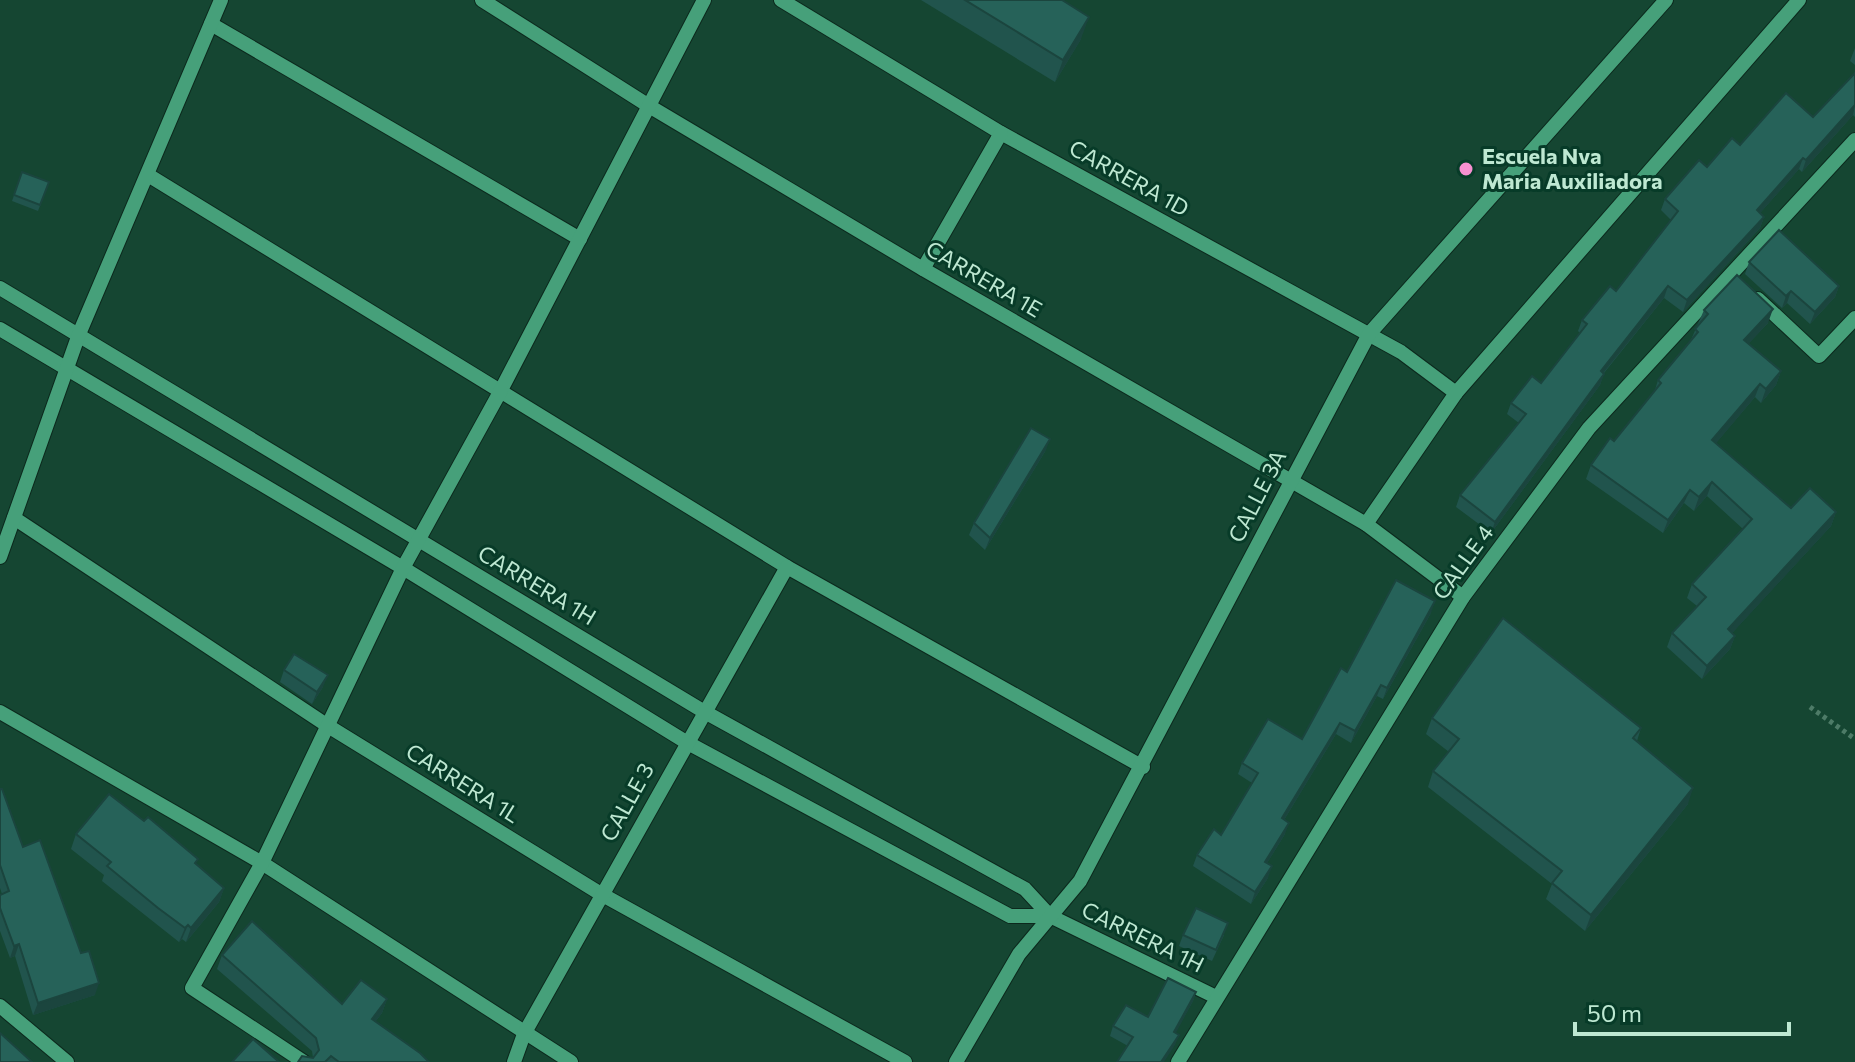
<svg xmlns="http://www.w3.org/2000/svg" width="1855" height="1062" font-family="Commissioner,sans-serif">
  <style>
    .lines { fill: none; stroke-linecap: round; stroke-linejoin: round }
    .minor-casing { stroke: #0c291d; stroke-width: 16 }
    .path { stroke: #4d7b67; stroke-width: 5; stroke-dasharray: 4 4; stroke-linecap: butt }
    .minor { stroke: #46a07a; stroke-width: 14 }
    .wall { fill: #21544d }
    .shaded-wall { fill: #1b453e }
    .building { fill: #266259; stroke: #1b453e; stroke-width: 2 }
    .poi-dot { fill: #f690d0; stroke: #073b28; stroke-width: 3 }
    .labels { text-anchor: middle; stroke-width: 6; stroke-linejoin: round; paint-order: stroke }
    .poi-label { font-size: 22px; font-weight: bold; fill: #bee8d2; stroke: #073b28; text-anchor: start }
    .street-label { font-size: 22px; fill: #bee8d2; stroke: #073b28 }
  </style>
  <rect width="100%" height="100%" fill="#154632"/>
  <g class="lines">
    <g class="minor-casing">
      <g id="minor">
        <polyline points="482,0 649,106 923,269 1366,524 1463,597"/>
        <polyline points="781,0 1001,133 1401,352 1456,393"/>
        <polyline points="211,24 580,239"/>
        <polyline points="148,175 787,567 1143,767"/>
        <polyline points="923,269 1001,133"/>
        <polyline points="0,288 703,711 1025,889 1050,916 1216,997"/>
        <polyline points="1758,299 1819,356 1855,318"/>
        <polyline points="0,329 403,568 686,742 1010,916 1050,916"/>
        <polyline points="14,518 328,726 601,894 905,1062"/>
        <polyline points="1366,524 1456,393 1799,0"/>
        <polyline points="0,557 79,334 221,0"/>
        <polyline points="0,712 262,863 571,1062"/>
        <polyline points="0,1006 67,1062"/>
        <polyline points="304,1062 192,988 262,863 403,568 500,392 704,0"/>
        <polyline points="514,1062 524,1034 787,567"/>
        <polyline points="956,1062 1019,954 1080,881 1369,334 1666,0"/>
        <polyline points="1178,1062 1463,597 1589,428 1855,140"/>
      </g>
    </g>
    <polyline class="path" points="1810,707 1855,739"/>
    <use href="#minor" class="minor"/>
  </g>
  <g class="wall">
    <polygon points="921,0 1062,0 1081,39 1055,82"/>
    <polygon points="1855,48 1855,65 1850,61"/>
    <polygon points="1855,73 1855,117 1853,115 1802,172 1799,169 1760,213 1764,217 1760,228 1683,312 1664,298 1604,373 1600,385 1491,533 1456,507 1460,495 1519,423 1507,414 1511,403 1541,383 1580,333 1578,331 1582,320 1616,291 1671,220 1661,210 1665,199 1707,167 1740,145 1813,117"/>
    <polygon points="22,172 49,182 38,211 12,201"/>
    <polygon points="1749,262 1839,286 1835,297 1810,324 1787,303 1782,308 1745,274"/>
    <polygon points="1704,310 1768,323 1748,344 1781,371 1776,385 1761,403 1755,397 1715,444 1791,508 1836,512 1831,526 1732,633 1735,636 1730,649 1702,679 1667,647 1672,633 1697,606 1687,598 1692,584 1743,529 1707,496 1694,511 1684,503 1663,533 1586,479 1591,465 1614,441 1654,393 1658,380 1690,342"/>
    <polygon points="1046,450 985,550 969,535 974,523"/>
    <polygon points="1431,613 1383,699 1377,696 1351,743 1336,734 1284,820 1285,834 1267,863 1268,878 1251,904 1193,866 1197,855 1221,835 1252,783 1238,774 1242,763 1302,739 1347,672"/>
    <polygon points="284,670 323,687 312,704 280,682"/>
    <polygon points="1432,718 1641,728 1637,741 1688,804 1585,931 1546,899 1552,884 1428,787 1433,771 1449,752 1426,734"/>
    <polygon points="0,789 23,847 95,995 33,1015 15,956 10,958 0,931 0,895 2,894 0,888"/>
    <polygon points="76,834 196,864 224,888 219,902 186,942 182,939 179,942 102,881 104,875 71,849"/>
    <polygon points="1183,935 1224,935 1212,961 1179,946"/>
    <polygon points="222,955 342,1004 387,999 382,1013 375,1022 429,1062 298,1062 313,1058 312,1051 217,969"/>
    <polygon points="1196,992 1193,1001 1175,1033 1175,1045 1128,1046 1110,1036 1113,1026 1148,1017"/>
  </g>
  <g class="shaded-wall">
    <polygon points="1089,17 1081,39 1055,82 1063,60"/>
    <polygon points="1855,105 1853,115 1802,172 1806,160"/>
    <polygon points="1803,158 1799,169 1753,221 1757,210"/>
    <polygon points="1764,217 1760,228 1683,312 1687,300"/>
    <polygon points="1668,286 1664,298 1596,382 1601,371"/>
    <polygon points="1839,286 1835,297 1810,324 1815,312"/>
    <polygon points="1791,291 1787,303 1782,308 1786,296"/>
    <polygon points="1773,309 1768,323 1739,354 1744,340"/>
    <polygon points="1781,371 1776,385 1761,403 1766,389"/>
    <polygon points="1604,374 1600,385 1491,533 1495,522"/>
    <polygon points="1760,384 1755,397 1707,454 1712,440"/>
    <polygon points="1050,439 1046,450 985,550 990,538"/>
    <polygon points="1712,482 1707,496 1694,511 1699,497"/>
    <polygon points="1690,490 1684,503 1663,533 1668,520"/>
    <polygon points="1836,512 1831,526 1723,643 1728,629"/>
    <polygon points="1435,601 1431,613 1383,699 1387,688"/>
    <polygon points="1735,636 1730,649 1702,679 1707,666"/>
    <polygon points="328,675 323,687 312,704 317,692"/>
    <polygon points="1381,685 1377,696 1351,743 1355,731"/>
    <polygon points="1340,723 1336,734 1278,830 1282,818"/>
    <polygon points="1693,788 1688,804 1585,931 1591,915"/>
    <polygon points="1289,823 1285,834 1261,873 1265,862"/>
    <polygon points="1272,866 1268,878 1251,904 1255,892"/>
    <polygon points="224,888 219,902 186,942 191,928"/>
    <polygon points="188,925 182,939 179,942 185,928"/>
    <polygon points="19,944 15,956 10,958 14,946"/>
    <polygon points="99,983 95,995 33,1015 38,1003"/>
    <polygon points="1196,992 1193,1001 1171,1042 1174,1032"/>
    <polygon points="387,999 382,1013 367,1032 372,1019"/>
    <polygon points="1179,1035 1175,1045 1164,1062 1161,1062"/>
  </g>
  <g class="building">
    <polygon points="965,0 1062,0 1089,17 1063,60"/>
    <polygon points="1855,73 1855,105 1806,160 1803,158 1757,210 1764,217 1687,300 1668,286 1601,371 1604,374 1495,522 1460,495 1526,414 1511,403 1532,376 1541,383 1587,324 1582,320 1610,286 1616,291 1678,211 1665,199 1699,160 1707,167 1732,138 1740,145 1786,93 1813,117"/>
    <polygon points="22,172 49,182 40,205 14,195"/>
    <polygon points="1779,230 1839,286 1815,312 1791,291 1786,296 1749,262"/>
    <polygon points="1737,275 1773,309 1744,340 1781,371 1766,389 1760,384 1712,440 1791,508 1810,488 1836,512 1728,629 1735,636 1707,666 1672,633 1706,597 1692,584 1752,519 1712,482 1699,497 1690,490 1668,520 1591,465 1610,438 1614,441 1661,383 1658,380 1698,332 1695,329 1708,314 1704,310"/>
    <polygon points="1031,428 1050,439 990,538 974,523"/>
    <polygon points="1396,580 1435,601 1387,688 1381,685 1355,731 1340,723 1282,818 1289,823 1265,862 1272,866 1255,892 1197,855 1214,829 1221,835 1258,773 1242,763 1268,719 1302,739 1341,668 1347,672"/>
    <polygon points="1503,618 1641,728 1633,738 1693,788 1591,915 1552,883 1562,871 1433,771 1459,739 1432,718"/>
    <polygon points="294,654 328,675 317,692 284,670"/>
    <polygon points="0,789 2,789 23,847 40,840 81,953 89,951 99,983 38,1003 19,944 14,946 0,908 0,895 9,891 0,865"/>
    <polygon points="109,794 144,821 148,817 198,859 195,863 224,888 191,928 188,925 185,928 158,908 107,866 111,862 76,834"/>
    <polygon points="1196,908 1228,923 1216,950 1183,935"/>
    <polygon points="252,921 342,1004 361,980 387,999 372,1019 420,1053 429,1062 339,1062 331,1056 325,1062 298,1062 302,1056 313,1058 319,1050 316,1038 222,955"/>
    <polygon points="1168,978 1196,992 1174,1032 1179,1035 1161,1062 1117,1062 1133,1037 1113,1026 1126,1005 1148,1017"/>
    <polygon points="0,1033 32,1062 0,1062"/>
    <polygon points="253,1039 279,1062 232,1062"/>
  </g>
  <circle class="poi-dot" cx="1466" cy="169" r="8"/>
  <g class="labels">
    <g class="poi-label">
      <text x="1482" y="164">Escuela Nva<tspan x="1482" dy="25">Maria Auxiliadora</tspan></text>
    </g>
    <g class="street-label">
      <text transform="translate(1129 178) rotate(29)" y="8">CARRERA 1D</text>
      <text transform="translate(984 279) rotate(30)" y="8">CARRERA 1E</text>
      <text transform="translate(1257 496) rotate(-63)" y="8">CALLE 3A</text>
      <text transform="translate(1463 562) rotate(-54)" y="8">CALLE 4</text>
      <text transform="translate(537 585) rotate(31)" y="8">CARRERA 1H</text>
      <text transform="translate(463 783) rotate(32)" y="8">CARRERA 1L</text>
      <text transform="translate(627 802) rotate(-61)" y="8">CALLE 3</text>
      <text transform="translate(1143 937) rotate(26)" y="8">CARRERA 1H</text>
    </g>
  </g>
  <path d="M1575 1022v12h214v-12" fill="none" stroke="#bee8d2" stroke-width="4"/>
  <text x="1587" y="1022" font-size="24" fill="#bee8d2" stroke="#073b28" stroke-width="6" paint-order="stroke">50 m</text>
</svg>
